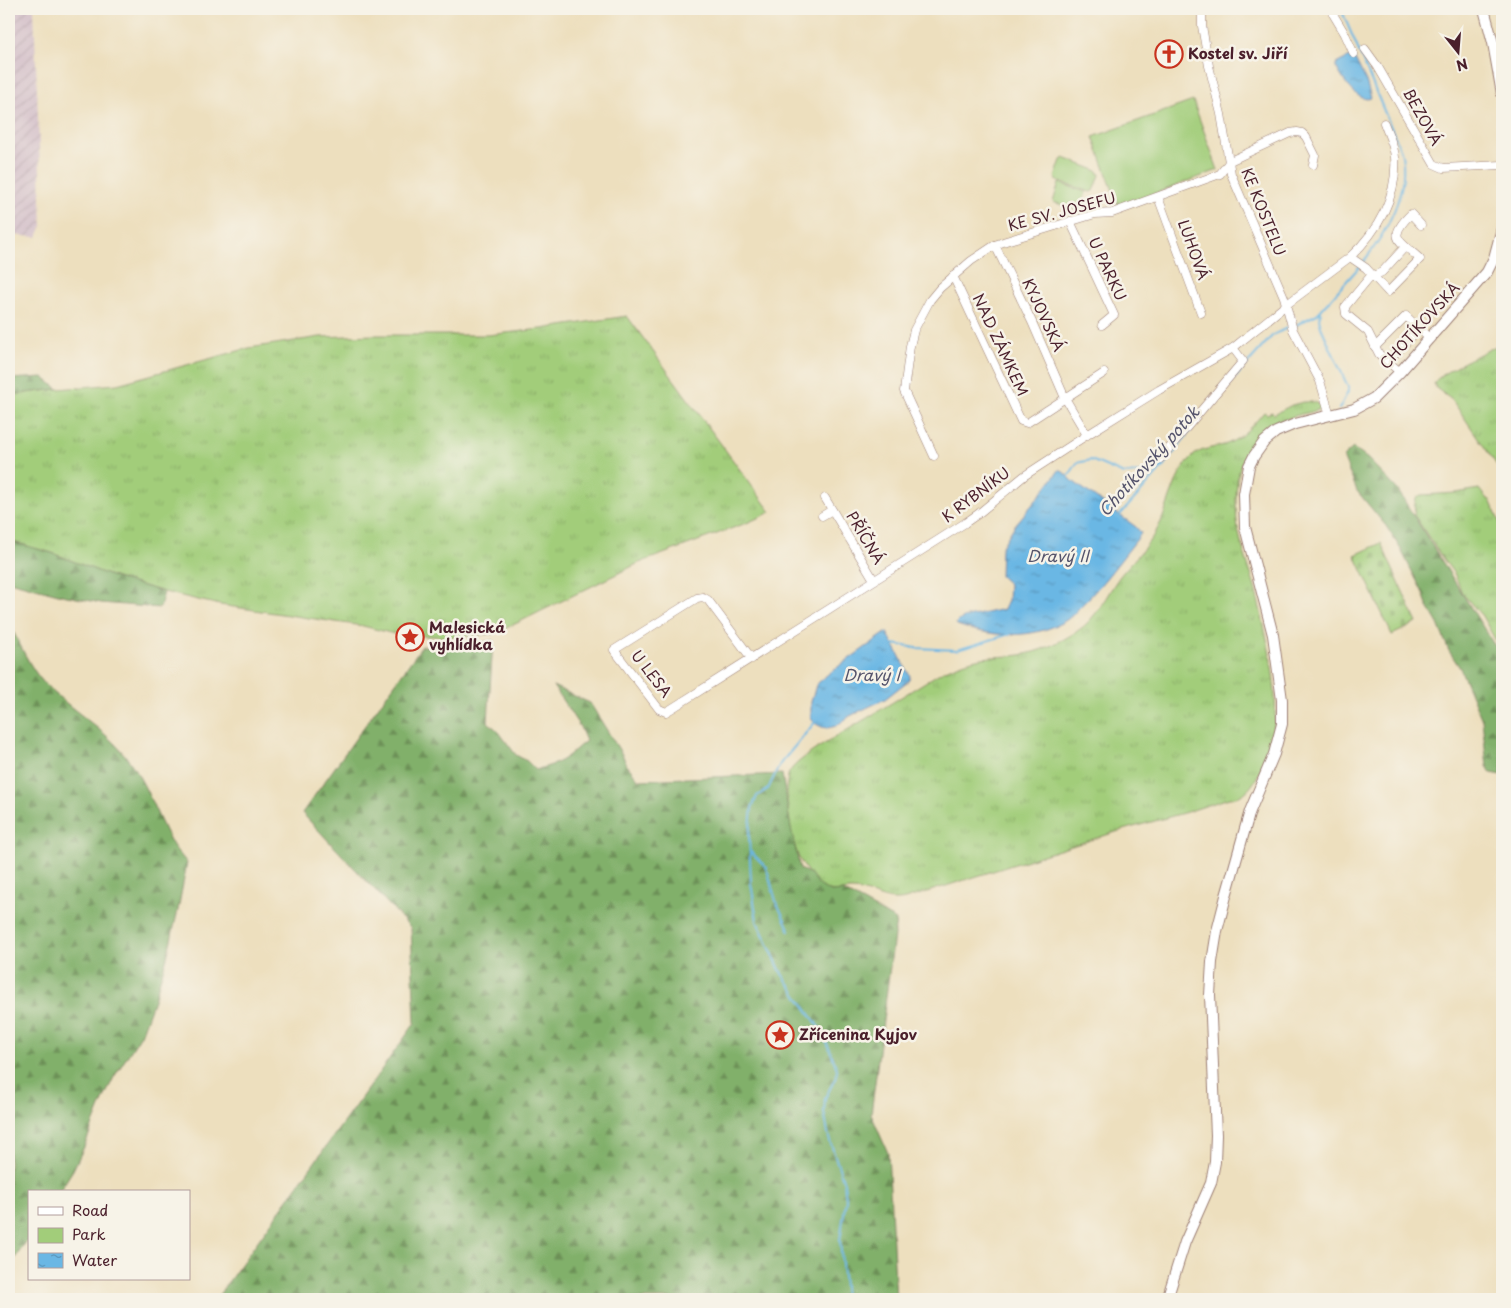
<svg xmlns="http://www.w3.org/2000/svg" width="1511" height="1308" font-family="'Playpen Sans',sans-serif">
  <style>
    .industrial { fill: url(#industrial-furrows) }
    .grass { fill: url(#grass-tufts); stroke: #767652 }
    .forest { fill: url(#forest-firs); stroke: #66684a }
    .cemetery { fill: url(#cemetery-stones); stroke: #767652 }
    .green { fill: #a2cd7a; stroke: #767652 }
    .water { fill: url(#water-ripples); stroke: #5a6b88 }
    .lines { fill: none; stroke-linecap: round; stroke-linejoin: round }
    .stream { stroke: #6ab7e4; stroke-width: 2 }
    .minor-casing { stroke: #9c7f74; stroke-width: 9 }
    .tertiary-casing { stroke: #9c7f74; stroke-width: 12 }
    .minor { stroke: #fff; stroke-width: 8 }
    .tertiary { stroke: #fff; stroke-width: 10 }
    .labels { text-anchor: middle; stroke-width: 5; stroke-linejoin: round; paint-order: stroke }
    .poi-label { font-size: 15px; font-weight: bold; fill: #4a1f2b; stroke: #f7f3e8; text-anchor: start }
    .street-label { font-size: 15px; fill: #4a1f2b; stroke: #f7f3e8 }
    .water-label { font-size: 16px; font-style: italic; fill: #55546c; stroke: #f7f3e8 }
  </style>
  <defs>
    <pattern id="industrial-furrows" width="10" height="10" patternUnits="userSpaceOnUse" patternTransform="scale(1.25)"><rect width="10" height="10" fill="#d2bdc8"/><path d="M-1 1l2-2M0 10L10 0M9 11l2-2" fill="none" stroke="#b6a2ac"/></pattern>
    <pattern id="grass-tufts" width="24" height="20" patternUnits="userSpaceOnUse" patternTransform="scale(1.25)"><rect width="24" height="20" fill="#a2cd7a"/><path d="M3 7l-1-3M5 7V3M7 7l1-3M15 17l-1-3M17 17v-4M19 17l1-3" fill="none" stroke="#8db06a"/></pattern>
    <pattern id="forest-firs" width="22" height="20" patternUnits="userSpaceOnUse" patternTransform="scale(1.25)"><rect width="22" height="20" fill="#81b06a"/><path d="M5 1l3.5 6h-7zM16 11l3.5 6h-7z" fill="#6c8f57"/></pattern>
    <pattern id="cemetery-stones" width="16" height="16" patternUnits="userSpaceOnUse" patternTransform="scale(1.25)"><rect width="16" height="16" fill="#a2cd7a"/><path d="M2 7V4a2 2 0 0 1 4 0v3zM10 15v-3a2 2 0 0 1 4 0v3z" fill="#8db06a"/></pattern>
    <pattern id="water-ripples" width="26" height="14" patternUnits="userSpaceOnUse" patternTransform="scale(1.25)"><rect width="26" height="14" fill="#6ab7e4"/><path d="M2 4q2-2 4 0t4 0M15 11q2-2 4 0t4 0" fill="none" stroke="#5994b9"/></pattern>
  </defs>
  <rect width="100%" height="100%" fill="#f7f3e8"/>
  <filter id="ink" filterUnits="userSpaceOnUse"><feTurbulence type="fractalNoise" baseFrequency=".02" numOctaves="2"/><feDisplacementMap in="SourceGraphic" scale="10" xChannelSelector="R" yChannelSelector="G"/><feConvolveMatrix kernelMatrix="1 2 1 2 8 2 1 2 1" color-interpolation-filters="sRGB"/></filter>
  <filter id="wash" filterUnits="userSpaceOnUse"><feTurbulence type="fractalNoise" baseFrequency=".0096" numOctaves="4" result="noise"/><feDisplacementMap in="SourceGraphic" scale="20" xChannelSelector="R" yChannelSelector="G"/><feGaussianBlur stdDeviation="1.12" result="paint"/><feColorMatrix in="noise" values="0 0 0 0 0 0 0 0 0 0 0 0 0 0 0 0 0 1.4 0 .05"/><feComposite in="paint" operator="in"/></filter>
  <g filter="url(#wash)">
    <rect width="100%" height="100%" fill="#eddfbe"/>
    <polygon class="industrial" points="9,9 34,9 42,226 37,237 9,235"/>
    <g class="grass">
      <polygon points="627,316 771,512 749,522 639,563 517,623 493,634 454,637 398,635 363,626 220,605 164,592 116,578 52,553 9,541 9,395 58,389 117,384 249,348 320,337 374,335 488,335 541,329"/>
      <path d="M 1502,343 L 1502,476 L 1496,464 L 1459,410 L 1452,400 L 1436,388 L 1434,383 C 1440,372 1489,350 1502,343 Z"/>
      <path d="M 1303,402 L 1314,402 L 1321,406 L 1320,409 C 1312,413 1303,413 1295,416 C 1276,422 1257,434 1247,451 C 1235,471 1235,500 1237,522 C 1240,544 1248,563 1254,584 C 1264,624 1280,686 1274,726 C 1271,741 1267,753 1262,766 C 1255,782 1248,797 1229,798 L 1187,812 L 1119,831 L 905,899 C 885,904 871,890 850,890 C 840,891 834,894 824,889 C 816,884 804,868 800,860 C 792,846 781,784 790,771 C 799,758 828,742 842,733 C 876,713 909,692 943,671 C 955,666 968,660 982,658 C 995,656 1008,657 1020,655 C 1039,652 1059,643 1076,632 C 1097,619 1106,595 1120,576 C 1134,559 1152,542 1161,522 C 1170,501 1175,474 1192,457 C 1200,448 1216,448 1227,444 C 1242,438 1254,424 1264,412 L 1267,414 L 1272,412 L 1274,414 L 1292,405 Z"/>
      <polygon points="1479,489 1486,498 1490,500 1502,528 1502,652 1482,616 1462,593 1455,575 1439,553 1414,515 1415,503 1416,498 1421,495 1456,493"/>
    </g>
    <g class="forest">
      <polygon points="43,377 58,389 9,395 9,379"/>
      <polygon points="1353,448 1368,459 1397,489 1493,643 1502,654 1502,775 1491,773 1487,766 1482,720 1460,668 1449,651 1438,624 1428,607 1422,591 1400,548 1386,526 1357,491 1343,457"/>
      <polygon points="9,541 52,553 116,578 164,592 160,608 101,603 62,595 9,581"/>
      <path d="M 9,624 C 20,643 29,667 44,683 C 69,709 101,726 124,754 C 145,779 155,813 171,842 C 175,850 182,856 187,863 L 178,910 L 167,957 L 154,1000 L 141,1035 L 114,1077 L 100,1107 L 84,1147 L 73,1170 L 59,1192 L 29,1192 L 29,1237 L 9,1268 Z"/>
      <path d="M 493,640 L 488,722 L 499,732 L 516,755 L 527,761 L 536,770 C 543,767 552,766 560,761 C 570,756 577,747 586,741 L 580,727 L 553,686 L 590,703 L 623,756 L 626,764 L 639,780 L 782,774 L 791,828 L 800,869 L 811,874 L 818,884 L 830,892 L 843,891 L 896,920 L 871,1114 L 888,1153 L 896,1299 L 216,1299 L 415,1023 L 411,928 L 302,813 L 422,646 L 464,646 Z"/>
    </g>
    <polygon class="cemetery" points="1381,543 1417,623 1392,635 1355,555"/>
    <g class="green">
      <polygon points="1193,101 1218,170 1119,207 1093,137"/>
      <polygon points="1064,158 1098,171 1100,175 1094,191 1090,192 1057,181 1055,177 1061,160"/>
      <polygon points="1059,183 1086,192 1080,211 1053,202"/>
    </g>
    <g class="water">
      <path d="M 1353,55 L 1366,81 L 1371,98 C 1358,104 1341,77 1336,67 L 1336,64 Z"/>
      <path d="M 1060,469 L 1074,482 L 1136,527 L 1141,533 L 1138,538 C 1119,562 1101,587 1079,608 C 1075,613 1070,618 1065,621 C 1032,640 992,637 957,625 L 956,623 L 963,618 L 1004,609 L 1008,601 L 1009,584 L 1000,576 L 1001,548 L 1015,525 L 1037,499 Z"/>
      <polygon points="887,632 910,676 909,680 885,699 850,716 836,726 828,728 822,727 816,724 811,719 811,702 816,685 828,674"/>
    </g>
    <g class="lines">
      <g class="stream">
        <path d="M 1341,9 L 1401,151 C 1411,189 1386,234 1363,262"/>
        <polyline points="1321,312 1319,318 1321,327 1348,387 1348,392 1339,409"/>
        <polyline points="1294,326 1317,314 1321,310 1360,266"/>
        <polyline points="1068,477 1077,463 1091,460 1124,474 1148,472 1163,466"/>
        <polyline points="1120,515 1164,466 1199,419 1247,364 1273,335 1289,327"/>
        <polyline points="893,644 917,648 957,650 1010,634"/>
        <polyline points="816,721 780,764 768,789 757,796 752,808 749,835 751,883 757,921 782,974 817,1024 830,1050 837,1069 836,1077 825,1098 824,1112 829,1138 844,1183 846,1200 840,1240 845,1299"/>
        <polyline points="751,852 765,866 768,873 776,901 790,931"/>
      </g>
    </g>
  </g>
  <g filter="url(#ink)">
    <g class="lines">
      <g class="minor-casing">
        <g id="minor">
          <polyline points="1202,9 1202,26 1209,66 1221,114 1231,174 1284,297 1293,330 1320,381 1330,415"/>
          <polyline points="1330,9 1345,34 1354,54"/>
          <polyline points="1365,49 1378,67 1434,164 1443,168 1502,165"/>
          <polyline points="1158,197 1201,313"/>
          <polyline points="1070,221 1114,315 1102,325"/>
          <polyline points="995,245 1032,322 1065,398 1087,435"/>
          <path d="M 1350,257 L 1366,268 L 1388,292 L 1420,259 C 1401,241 1385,239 1411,214 L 1421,225"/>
          <polyline points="953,276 1021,421 1027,423 1104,373"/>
          <polyline points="1375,347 1406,316 1430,339"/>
          <polyline points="1388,361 1419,329"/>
          <polyline points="1400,372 1379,354 1368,332 1346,314 1345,307 1369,278 1382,272 1405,247"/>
          <polyline points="934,456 904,391 910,346 914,330 930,300 940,288 971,261 995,245 1006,241 1095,214 1112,213 1220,174 1230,161 1290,133 1297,132 1302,133 1306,137 1315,155 1313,165"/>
          <polyline points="1160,459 1243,361 1233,348"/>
          <polyline points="825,498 874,580"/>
          <polyline points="822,516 832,510"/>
          <path d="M 752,659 L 708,600 L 703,597 L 697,598 L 614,650 L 659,709 L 666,712 L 671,709 L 965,523 L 978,514 L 1024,476 L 1087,435 L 1159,390 L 1233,348 L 1286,305 L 1350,257 C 1378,231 1398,196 1395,157 C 1394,145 1388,134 1384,123"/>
        </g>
      </g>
      <g class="tertiary-casing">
        <g id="tertiary">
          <polyline points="1484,9 1493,43 1502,94"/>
          <polyline points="1167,1299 1185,1242 1211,1183 1215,1162 1216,1135 1210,995 1212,962 1217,931 1226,896 1250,811 1274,754 1282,724 1282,700 1273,635 1245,527 1244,494 1249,466 1254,456 1264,442 1276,432 1295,424 1354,409 1374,398 1400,372 1487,272 1494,258 1502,228"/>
        </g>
      </g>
      <use href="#minor" class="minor"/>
      <use href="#tertiary" class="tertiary"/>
    </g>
  </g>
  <defs>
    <g id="church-ring" transform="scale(1.4375)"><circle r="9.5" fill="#f7f3e8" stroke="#c8321e" stroke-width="1.5"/><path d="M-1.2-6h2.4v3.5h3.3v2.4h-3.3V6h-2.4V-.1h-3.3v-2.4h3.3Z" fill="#c8321e"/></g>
    <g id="sight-ring" transform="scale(1.4375)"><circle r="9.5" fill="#f7f3e8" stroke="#c8321e" stroke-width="1.5"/><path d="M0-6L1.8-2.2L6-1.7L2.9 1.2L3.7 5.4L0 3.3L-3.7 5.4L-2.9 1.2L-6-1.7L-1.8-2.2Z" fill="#c8321e"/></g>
  </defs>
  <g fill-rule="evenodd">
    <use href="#church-ring" x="1169" y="54"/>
    <use href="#sight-ring" x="410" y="637"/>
    <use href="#sight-ring" x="780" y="1035"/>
  </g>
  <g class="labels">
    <g class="poi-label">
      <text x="1188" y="59">Kostel sv. Jiří</text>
      <text x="429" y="633">Malesická<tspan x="429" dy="17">vyhlídka</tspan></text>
      <text x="799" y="1040">Zřícenina Kyjov</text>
    </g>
    <g class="street-label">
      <text transform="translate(1422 117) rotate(61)" y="5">BEZOVÁ</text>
      <text transform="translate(1062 212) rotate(-15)" y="5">KE SV. JOSEFU</text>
      <text transform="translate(1263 212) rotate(68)" y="5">KE KOSTELU</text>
      <text transform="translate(1193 250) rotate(70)" y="5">LUHOVÁ</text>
      <text transform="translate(1107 269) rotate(65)" y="5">U PARKU</text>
      <text transform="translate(1043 315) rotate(65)" y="5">KYJOVSKÁ</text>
      <text transform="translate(1420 326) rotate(-48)" y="5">CHOTÍKOVSKÁ</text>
      <text transform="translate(1000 345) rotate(65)" y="5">NAD ZÁMKEM</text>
      <text transform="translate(976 495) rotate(-37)" y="5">K RYBNÍKU</text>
      <text transform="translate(865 538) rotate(59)" y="5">PŘÍČNÁ</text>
      <text transform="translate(651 674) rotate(52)" y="5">U LESA</text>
    </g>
    <g class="water-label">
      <text transform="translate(1149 461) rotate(-48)" y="6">Chotíkovský potok</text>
      <text x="1058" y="562">Dravý II</text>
      <text x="872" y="681">Dravý I</text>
    </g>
  </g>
  <rect width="1511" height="1308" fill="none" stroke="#f7f3e8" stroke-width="30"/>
  <rect x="28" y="1190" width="162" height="90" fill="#f7f3e8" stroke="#b29e9c"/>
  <rect x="38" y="1207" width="25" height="8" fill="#ffffff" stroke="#b29e9c"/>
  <text x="72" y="1216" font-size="15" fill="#4a1f2b">Road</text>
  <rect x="38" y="1228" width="25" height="15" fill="#a2cd7a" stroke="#b29e9c"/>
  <text x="72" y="1240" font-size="15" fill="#4a1f2b">Park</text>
  <rect x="38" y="1253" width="25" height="15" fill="url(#water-ripples)" stroke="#b29e9c"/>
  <text x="72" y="1266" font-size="15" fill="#4a1f2b">Water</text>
  <g transform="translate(1458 52) rotate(163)" stroke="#f7f3e8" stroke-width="4" paint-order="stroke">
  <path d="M0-4L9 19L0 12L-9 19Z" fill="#4a1f2b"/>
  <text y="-8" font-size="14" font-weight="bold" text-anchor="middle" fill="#4a1f2b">N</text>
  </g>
</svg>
